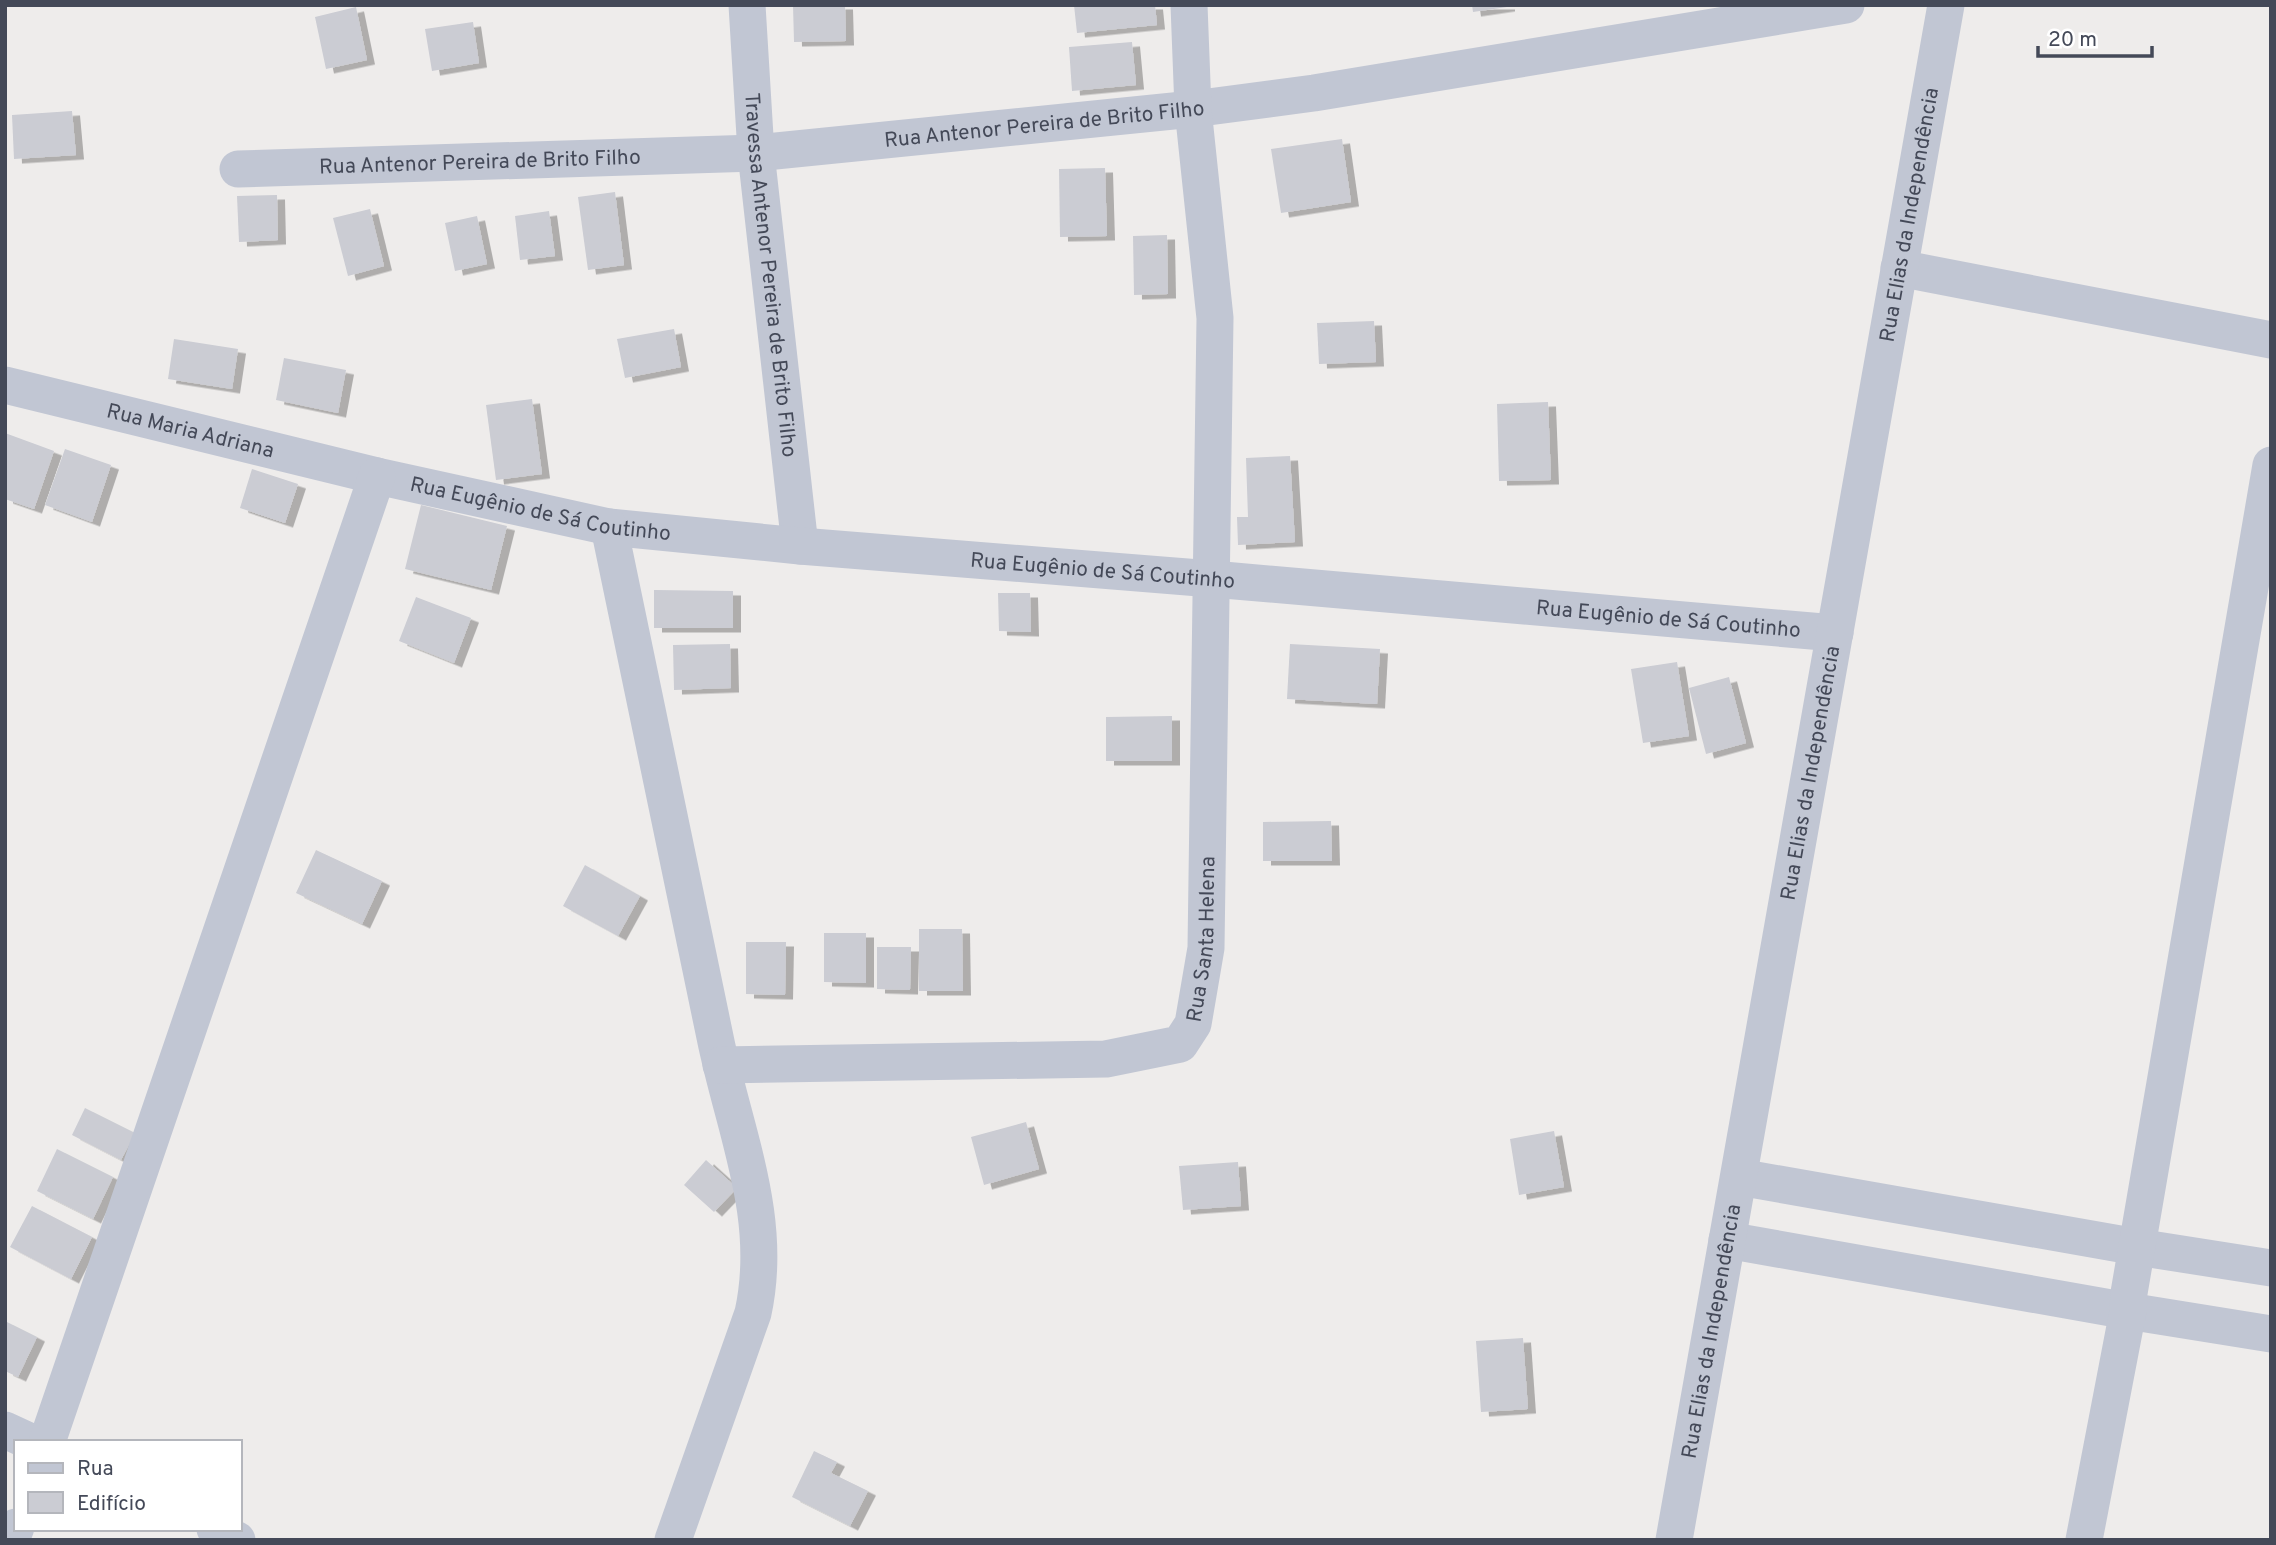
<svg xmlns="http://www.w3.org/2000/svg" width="2276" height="1545" font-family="Overpass,sans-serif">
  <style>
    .building { fill: #cbccd3; filter: url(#shadow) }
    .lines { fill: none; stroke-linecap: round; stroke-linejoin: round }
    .minor { stroke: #c1c6d3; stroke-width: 37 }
    .labels { text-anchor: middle; stroke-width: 7; stroke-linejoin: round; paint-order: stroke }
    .street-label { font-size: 21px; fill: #444958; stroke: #fff }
  </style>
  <defs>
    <filter id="shadow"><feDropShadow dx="8" dy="4.5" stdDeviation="0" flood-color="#0004"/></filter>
  </defs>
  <rect width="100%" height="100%" fill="#eeeceb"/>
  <g class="building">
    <polygon points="793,5 845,5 846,41 794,42"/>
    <polygon points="1074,5 1155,5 1157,25 1077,33"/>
    <polygon points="1472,5 1507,5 1507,7 1473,12"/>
    <polygon points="356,7 367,60 326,69 315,17"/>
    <polygon points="473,22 479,63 432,71 425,29"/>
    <polygon points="1132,42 1136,85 1072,91 1069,47"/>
    <polygon points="72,111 76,155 14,159 12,115"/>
    <polygon points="1342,139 1351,202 1281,213 1271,149"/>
    <polygon points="1105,168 1107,236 1060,237 1059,169"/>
    <polygon points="615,192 624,265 588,270 578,197"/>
    <polygon points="277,195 278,240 239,242 237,196"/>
    <polygon points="370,209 384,266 348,276 333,218"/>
    <polygon points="549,211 555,256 520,260 515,216"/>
    <polygon points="477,216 487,264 455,271 445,223"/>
    <polygon points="1167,235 1168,294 1134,295 1133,236"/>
    <polygon points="1374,321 1376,362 1319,364 1317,323"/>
    <polygon points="674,329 681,367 625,378 617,339"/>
    <polygon points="174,339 238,349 232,389 168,379"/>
    <polygon points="284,358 346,370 338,413 276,400"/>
    <polygon points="532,399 542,474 496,480 486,405"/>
    <polygon points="1548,402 1551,480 1499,481 1497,404"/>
    <polygon points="5,433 54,451 34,509 5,499"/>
    <polygon points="65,449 111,465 92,522 45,505"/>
    <polygon points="1290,456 1295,542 1238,545 1237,517 1248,517 1246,458"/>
    <polygon points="252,469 298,484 285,523 240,508"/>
    <polygon points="421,505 507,526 491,590 405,569"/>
    <polygon points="654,590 733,591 733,628 654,628"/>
    <polygon points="998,593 1030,593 1031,632 999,631"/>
    <polygon points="416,597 471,618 454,663 399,641"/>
    <polygon points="730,644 731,688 674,690 673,645"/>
    <polygon points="1290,644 1380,649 1377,704 1287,699"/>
    <polygon points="1677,662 1689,736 1643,743 1631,669"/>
    <polygon points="1729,677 1746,743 1706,754 1689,688"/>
    <polygon points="1172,716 1172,761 1106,761 1106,717"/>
    <polygon points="1331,821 1332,861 1263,861 1263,822"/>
    <polygon points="316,850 382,881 362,924 296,893"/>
    <polygon points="585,865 640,896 618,936 563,906"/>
    <polygon points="919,929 962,929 963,991 919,991"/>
    <polygon points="824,933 866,933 866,983 824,982"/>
    <polygon points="746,942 786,942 785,995 746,994"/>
    <polygon points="877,947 911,947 910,990 877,989"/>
    <polygon points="85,1108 135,1133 121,1160 72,1135"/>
    <polygon points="1026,1122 1039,1169 984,1185 971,1137"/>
    <polygon points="1554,1131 1564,1187 1519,1195 1510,1139"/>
    <polygon points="57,1149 113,1177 93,1219 37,1191"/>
    <polygon points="706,1160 737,1188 714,1212 684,1185"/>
    <polygon points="1238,1162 1241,1206 1183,1210 1179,1166"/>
    <polygon points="32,1206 92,1237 71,1279 10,1247"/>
    <polygon points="5,1321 37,1337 18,1377 5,1371"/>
    <polygon points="1523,1338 1528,1409 1481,1412 1476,1341"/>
    <polygon points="814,1451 837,1462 831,1473 868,1491 850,1526 792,1497"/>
  </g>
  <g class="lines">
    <g class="minor">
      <path id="s1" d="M 747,5 L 756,153 L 800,546"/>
      <path id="s2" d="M 238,169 L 756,153 L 1193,109 L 1314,93 L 1846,5"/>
      <polyline points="1899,268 2271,340"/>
      <path id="s3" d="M 5,385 L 377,476 L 609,527 L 800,546 L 1212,579 L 1835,633"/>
      <path d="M 609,527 C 644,697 679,867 715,1037 C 734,1131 774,1217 753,1313 L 673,1540"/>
      <path id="s4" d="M 721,1065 L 1106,1059 L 1180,1044 L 1193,1024 L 1206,948 L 1215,318 L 1193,109 L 1189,5"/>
      <polyline points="1739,1177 2137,1247 2271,1268"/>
      <polyline points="1727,1240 2128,1311 2271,1334"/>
      <polyline points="5,1430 31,1442"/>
      <polyline points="47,1442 377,476"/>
      <polyline points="215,1529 237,1540"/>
      <polyline points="11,1540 16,1527"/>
      <path id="s5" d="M 1674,1540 L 1946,5"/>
      <polyline points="2084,1540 2128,1311 2129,1293 2271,465"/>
    </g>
  </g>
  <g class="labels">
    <g class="street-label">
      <text dy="7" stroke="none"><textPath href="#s2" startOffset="808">Rua Antenor Pereira de Brito Filho</textPath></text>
      <text dy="7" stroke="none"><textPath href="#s2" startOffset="242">Rua Antenor Pereira de Brito Filho</textPath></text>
      <text dy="7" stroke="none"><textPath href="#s5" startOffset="1346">Rua Elias da Independência</textPath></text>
      <text dy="7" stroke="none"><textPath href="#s1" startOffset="271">Travessa Antenor Pereira de Brito Filho</textPath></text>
      <text dy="7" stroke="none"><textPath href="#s3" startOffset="191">Rua Maria Adriana</textPath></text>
      <text dy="7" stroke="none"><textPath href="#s3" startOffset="550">Rua Eugênio de Sá Coutinho</textPath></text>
      <text dy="7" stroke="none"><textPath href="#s3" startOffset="1116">Rua Eugênio de Sá Coutinho</textPath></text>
      <text dy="7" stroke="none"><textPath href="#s3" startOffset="1684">Rua Eugênio de Sá Coutinho</textPath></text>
      <text dy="7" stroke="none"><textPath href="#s5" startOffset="779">Rua Elias da Independência</textPath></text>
      <text dy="7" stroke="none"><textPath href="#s4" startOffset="570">Rua Santa Helena</textPath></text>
      <text dy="7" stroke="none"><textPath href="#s5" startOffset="212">Rua Elias da Independência</textPath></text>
    </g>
  </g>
  <rect width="2276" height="1545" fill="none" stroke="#444958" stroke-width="14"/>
  <rect x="14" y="1440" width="228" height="91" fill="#ffffff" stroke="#b4b6bc" stroke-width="2"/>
  <rect x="28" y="1463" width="35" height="10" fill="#c1c6d3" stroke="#b4b6bc" stroke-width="2"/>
  <text x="77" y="1475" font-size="21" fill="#444958">Rua</text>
  <rect x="28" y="1492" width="35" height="21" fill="#cbccd3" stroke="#b4b6bc" stroke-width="2"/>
  <text x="77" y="1510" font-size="21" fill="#444958">Edifício</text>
  <path d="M2038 46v10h114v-10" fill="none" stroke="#444958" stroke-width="3.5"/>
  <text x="2048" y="46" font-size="21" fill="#444958" stroke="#ffffff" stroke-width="5" paint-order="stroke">20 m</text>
</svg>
